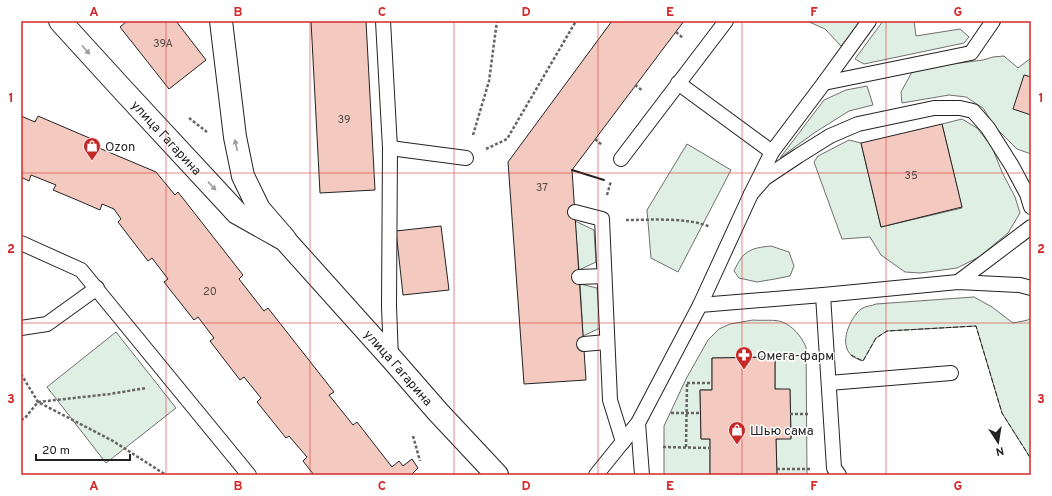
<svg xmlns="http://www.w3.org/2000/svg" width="1052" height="496" font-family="Overpass,sans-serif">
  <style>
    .green { fill: #e0efe3; stroke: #6f6f6f }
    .building { fill: #f3c9c0; stroke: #222 }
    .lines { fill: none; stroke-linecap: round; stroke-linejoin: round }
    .lane-casing { stroke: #222; stroke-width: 16 }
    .secondary-casing { stroke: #222; stroke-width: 24 }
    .primary-casing { stroke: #222; stroke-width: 24 }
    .path { stroke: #646464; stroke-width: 2.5; stroke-dasharray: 3 2; stroke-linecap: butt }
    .lane { stroke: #fff; stroke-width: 14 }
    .secondary { stroke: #fff; stroke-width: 22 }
    .primary { stroke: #fff; stroke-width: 22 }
    .fence { stroke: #222; stroke-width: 1; stroke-dasharray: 5 2; stroke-linecap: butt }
    .wall { stroke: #222; stroke-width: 2 }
    .oneway { fill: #9c9c9c }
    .grid { fill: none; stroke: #d62828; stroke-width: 1; stroke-opacity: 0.55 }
    .labels { text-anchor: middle; stroke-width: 3; stroke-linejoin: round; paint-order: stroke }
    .number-label { font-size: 11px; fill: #564c4a }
    .street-label { font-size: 13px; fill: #222; stroke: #fff }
    .poi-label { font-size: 13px; fill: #222; stroke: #fff; text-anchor: start }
    .neatline { fill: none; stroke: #d62828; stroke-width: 1.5 }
    .grid-label { font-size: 13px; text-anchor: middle; font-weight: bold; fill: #d62828 }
  </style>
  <rect width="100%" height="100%" fill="#fff"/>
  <g class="green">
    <polygon points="807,21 859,21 859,26 841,46 825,29"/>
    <polygon points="883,21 914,21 916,36 960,29 969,37 964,43 864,64 855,59"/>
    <polygon points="1004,56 1018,68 1031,58 1031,154 1017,149 995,127 983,108 966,97 949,95 902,103 901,92 912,72 952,64 983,60 993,57"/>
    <polygon points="867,86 873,105 849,111 814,133 780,158 824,100 846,90"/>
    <polygon points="962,119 977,128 992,147 1002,172 1015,197 1020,213 1008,233 979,257 957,268 920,273 905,272 881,255 870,237 842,239 814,162 818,156 849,140 861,143 881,227 962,208 942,124"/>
    <polygon points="687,144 731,170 678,272 651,258 647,210"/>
    <polygon points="575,221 594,230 596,262 579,270"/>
    <path d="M 771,246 L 789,252 L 794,266 L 790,276 L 775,279 L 757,282 L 739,278 L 734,271 C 743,251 750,248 771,246 Z"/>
    <polygon points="580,284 597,288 600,328 583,336"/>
    <path d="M 974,297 L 992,307 L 1013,323 L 1028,320 L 1031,317 L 1031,459 L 1002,413 L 976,326 L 887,331 L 876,338 L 863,361 C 859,360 855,358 852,356 C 838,344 850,318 861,309 C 865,306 872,306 876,304 Z"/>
    <path d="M 753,320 C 761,321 776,319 782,322 C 793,326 801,336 806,347 L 807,475 L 777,475 L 776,439 L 791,438 L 790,390 L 775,389 L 775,357 L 712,358 L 712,390 L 700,390 L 701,439 L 710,439 L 710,475 L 664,475 L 664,426 L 686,379 L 708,340 L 719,329 L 730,324 Z"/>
    <polygon points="116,332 176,408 106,463 47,387"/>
  </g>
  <g class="building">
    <polygon points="127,21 176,21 206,60 169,89 120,27"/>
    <polygon points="311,21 366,21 375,190 320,193"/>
    <polygon points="612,21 684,21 572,170 586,380 524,384 508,162"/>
    <polygon points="1024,75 1031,77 1031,115 1013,109"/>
    <polygon points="21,116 35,122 38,116 94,140 92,145 156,172 175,195 178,192 243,275 239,279 264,311 268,308 334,392 329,395 353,425 357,422 392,467 399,461 403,466 412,459 418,468 411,475 314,475 303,461 307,457 289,436 286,438 257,402 261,398 244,377 240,380 210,341 214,338 198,317 194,320 164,282 168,279 152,258 148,261 118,222 121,219 114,209 102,204 100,210 77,200 53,190 56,185 31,175 29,181 21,177"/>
    <polygon points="942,124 962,207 881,227 861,143"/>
    <polygon points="441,226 449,290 403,295 396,231"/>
    <polygon points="775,357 775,389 790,389 791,439 776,439 777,475 710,475 710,439 701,439 700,390 712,390 712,358"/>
  </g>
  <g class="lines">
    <g class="lane-casing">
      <g id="lane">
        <polyline points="383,21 390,148 389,306 391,358"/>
        <polyline points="678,83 772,152"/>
        <polyline points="824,83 971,53 993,21"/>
        <polyline points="390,148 466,158"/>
        <polyline points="621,159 726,21"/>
        <polyline points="751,194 765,178 798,156 830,136 858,124 934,108 960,108 973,111 988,128 1012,166 1027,194 1031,207"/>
        <polyline points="575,212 602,219 610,400 623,442"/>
        <polyline points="21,243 81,270 249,475"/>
        <polyline points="579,277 604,276"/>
        <polyline points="958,282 1031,227"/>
        <polyline points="823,295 834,468 839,475"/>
        <polyline points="700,305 751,194 772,152 824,83 869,21"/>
        <polyline points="21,328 47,324 97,288"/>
        <polyline points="584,344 607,342"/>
        <polyline points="829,383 951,373"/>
        <polyline points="638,423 642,475"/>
        <polyline points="596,475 638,423 700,305 823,295 958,282 1020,285 1031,288"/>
      </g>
    </g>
    <g class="secondary-casing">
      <polyline id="secondary" points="221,21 235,137 243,176 259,209 285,239"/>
    </g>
    <g class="primary-casing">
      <g id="primary">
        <path id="s1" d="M 60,21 L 122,89 L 237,213 L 285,240 L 391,358 L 438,412 L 497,475"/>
      </g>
    </g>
    <g class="path">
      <polyline points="676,32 683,38"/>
      <polyline points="635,85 643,91"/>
      <polyline points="189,118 207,132"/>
      <polyline points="473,135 489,81 497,21"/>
      <polyline points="595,139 602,145"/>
      <polyline points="486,149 507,139 576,21"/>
      <polyline points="607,195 611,181"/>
      <path d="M 626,220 C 650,220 689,217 710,227"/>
      <polyline points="21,374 38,402 113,441 166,475"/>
      <polyline points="687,383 712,383"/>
      <polyline points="671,413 700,413"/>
      <polyline points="790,414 808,414"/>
      <polyline points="21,420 25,418 38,402 110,394 146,388"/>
      <polyline points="413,436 420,461"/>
      <polyline points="663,447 710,448"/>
      <polyline points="686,447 687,384"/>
      <polyline points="777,469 810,469"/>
    </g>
    <use href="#lane" class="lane"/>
    <use href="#secondary" class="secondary"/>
    <use href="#primary" class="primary"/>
    <g class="fence">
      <polyline points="851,355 863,361 876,338 887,331 976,326 1002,413 1031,459"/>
      <polyline points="775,357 805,356"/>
    </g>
    <polyline class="wall" points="572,170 604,180"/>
  </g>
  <defs><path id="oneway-solid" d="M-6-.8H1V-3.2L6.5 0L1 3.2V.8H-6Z"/></defs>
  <g class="oneway">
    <use href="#oneway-solid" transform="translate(86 50) rotate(48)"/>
    <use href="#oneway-solid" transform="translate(236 145) rotate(-102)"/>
    <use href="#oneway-solid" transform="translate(212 186) rotate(47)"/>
  </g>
  <path class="grid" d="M 166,21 L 166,475M 310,21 L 310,475M 454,21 L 454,475M 598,21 L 598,475M 742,21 L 742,475M 886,21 L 886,475M 21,173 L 1031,173M 21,323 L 1031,323"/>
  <defs>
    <g id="shop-pin" transform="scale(0.9)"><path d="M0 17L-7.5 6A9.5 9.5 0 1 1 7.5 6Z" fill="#c62828" stroke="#fff"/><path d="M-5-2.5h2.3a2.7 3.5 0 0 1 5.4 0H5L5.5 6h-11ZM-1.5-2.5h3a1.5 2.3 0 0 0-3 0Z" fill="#fff"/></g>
    <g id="pharmacy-pin" transform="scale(0.9)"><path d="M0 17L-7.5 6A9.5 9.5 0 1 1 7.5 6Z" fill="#c62828" stroke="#fff"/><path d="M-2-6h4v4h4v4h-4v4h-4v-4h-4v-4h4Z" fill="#fff"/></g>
  </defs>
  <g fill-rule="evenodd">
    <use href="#shop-pin" x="92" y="146"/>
    <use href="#pharmacy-pin" x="744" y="355"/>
    <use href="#shop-pin" x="737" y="430"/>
  </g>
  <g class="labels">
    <g class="number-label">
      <text x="163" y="47">39А</text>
      <text x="344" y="123">39</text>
      <text x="911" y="179">35</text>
      <text x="542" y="191">37</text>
      <text x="210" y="295">20</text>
    </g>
    <g class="street-label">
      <text dy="5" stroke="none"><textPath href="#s1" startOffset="158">улица Гагарина</textPath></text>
      <text dy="5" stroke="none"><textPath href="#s1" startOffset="487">улица Гагарина</textPath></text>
    </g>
    <g class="poi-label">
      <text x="105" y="151">Ozon</text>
      <text x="757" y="360">Омега-фарм</text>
      <text x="750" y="435">Шью сама</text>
    </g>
  </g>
  <rect width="1052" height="496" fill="none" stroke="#ffffff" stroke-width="44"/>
  <g transform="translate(998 442) rotate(168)" stroke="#ffffff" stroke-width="3" paint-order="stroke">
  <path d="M0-3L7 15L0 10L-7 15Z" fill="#222222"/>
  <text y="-6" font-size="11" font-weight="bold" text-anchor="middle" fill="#222222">N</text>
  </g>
  <path d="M36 454v6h94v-6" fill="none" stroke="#222222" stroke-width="2"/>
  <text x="42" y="454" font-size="12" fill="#222222" stroke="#ffffff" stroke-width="3" paint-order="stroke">20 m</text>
  <rect x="22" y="22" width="1008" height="452" class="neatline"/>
  <g class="grid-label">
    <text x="94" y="16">A</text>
    <text x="238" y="16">B</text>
    <text x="382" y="16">C</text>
    <text x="526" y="16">D</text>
    <text x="670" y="16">E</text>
    <text x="814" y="16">F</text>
    <text x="958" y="16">G</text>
    <text x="11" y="102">1</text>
    <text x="1041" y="102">1</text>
    <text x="11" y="253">2</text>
    <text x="1041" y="253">2</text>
    <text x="11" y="403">3</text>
    <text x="1041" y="403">3</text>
    <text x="94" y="490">A</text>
    <text x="238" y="490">B</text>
    <text x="382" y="490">C</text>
    <text x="526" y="490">D</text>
    <text x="670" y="490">E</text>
    <text x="814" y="490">F</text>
    <text x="958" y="490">G</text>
  </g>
</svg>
